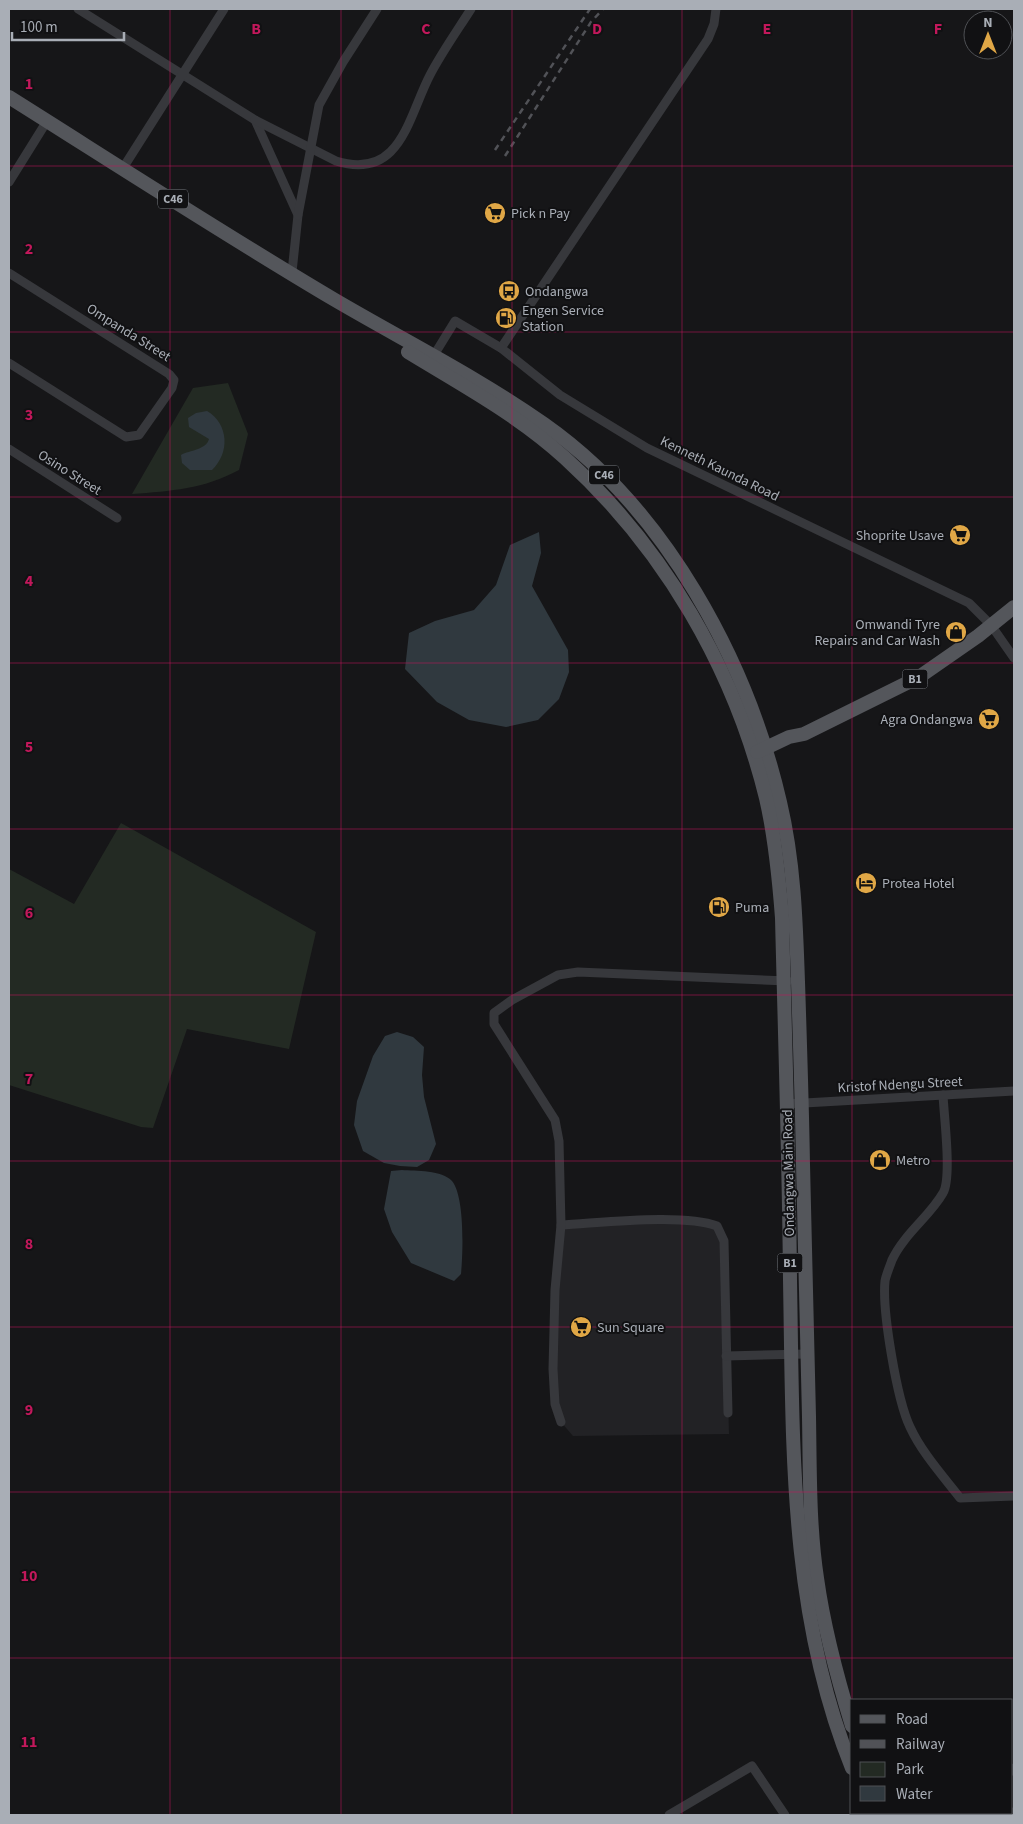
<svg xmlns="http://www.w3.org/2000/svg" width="1023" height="1824" font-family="'Source Sans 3',sans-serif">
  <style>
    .built { fill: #222225 }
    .green { fill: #232a23 }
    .water { fill: #30393f }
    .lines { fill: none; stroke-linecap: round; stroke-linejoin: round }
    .minor { stroke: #37383c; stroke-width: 9 }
    .primary { stroke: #54565b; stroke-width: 14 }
    .rail { stroke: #515257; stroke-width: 2.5; stroke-dasharray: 6 5; stroke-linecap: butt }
    .grid { fill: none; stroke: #c2185b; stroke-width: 1; stroke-opacity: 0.55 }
    .labels { text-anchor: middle; stroke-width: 4; stroke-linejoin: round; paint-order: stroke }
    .shield { fill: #111113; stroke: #7b7f85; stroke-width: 1 }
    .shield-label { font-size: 12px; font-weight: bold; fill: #a9aeb6 }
    .poi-label { font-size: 14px; fill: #a9aeb6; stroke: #111113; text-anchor: start }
    .street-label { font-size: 14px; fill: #a9aeb6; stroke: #111113 }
    .grid-label { font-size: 16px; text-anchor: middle; font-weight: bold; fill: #c2185b; stroke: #111113; stroke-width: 4; stroke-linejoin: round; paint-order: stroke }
  </style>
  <rect width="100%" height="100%" fill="#161618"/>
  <polygon class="built" points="631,1221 717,1226 724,1241 729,1434 573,1436 561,1422 555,1404 561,1225"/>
  <g class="green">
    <path d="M 228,383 L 248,434 L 239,470 C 204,489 171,491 132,494 L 193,388 Z"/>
    <polygon points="121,823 316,932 289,1049 187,1029 153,1128 141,1127 9,1085 9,869 74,904"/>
  </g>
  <g class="water">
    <path d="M 207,411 C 229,424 230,453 212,470 L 190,470 L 182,463 L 181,455 C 190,450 206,450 209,439 L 189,427 L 188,418 L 196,413 Z"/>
    <polygon points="539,532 541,553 532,586 568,650 569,672 559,699 538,720 506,727 469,720 437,702 405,669 409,633 435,621 474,610 496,585 510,545"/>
    <polygon points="397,1032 413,1037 424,1047 422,1075 424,1097 436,1144 429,1160 417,1167 400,1166 384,1163 363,1151 354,1125 357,1101 373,1056 385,1036"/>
    <path d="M 402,1170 C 416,1171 442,1170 452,1181 C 465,1197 463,1253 461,1274 L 454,1281 L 411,1263 L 392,1232 L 384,1209 L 391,1171 Z"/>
  </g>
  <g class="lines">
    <g class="minor">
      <polyline points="78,9 255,120 298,215 292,272"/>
      <path d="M 255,120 L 336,161 C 401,181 408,117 430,75 C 442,52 457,31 471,9"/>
      <polyline points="123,168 224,9"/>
      <polyline points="9,182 47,121"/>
      <polyline points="298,215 319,105 343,62 377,9"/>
      <polyline points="9,273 169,374 174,380 172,388 139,435 126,437 9,363"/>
      <polyline points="501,348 708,39 714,24 716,9"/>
      <polyline points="431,360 455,321 501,348 560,395 647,448 969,603 991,625 1014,658"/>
      <polyline points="9,449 117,518"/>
      <path d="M 943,1095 C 944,1116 952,1178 943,1193 C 930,1216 904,1234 892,1260 C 890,1266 886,1275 885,1281 C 882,1311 897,1400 910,1427 C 922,1453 943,1476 960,1498 L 1014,1496"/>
      <polyline points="787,1104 1014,1091"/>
      <path d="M 561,1225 C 601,1223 683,1213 717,1226 L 724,1241 L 728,1413"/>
      <polyline points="726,1356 807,1354"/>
      <polyline points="561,1422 555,1404 553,1369 555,1290 561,1225 559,1141 555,1120 494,1024 494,1013 512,1000 558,975 578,972 788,981"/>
      <polyline points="1012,1771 1014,1768"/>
      <polyline points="1012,1812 1014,1814"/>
      <polyline points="669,1815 752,1766 785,1815"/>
    </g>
    <g class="primary">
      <path d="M 9,97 C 117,165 225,235 335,300 C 405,341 477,377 544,424 C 665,509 747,660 780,802 C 794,861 796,921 798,982 C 800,1043 802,1104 803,1164 C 805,1248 807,1333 809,1417 C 810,1471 809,1525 817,1578 C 824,1629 837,1677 852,1726"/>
      <path d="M 408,352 C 462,385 518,415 565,458 C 664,548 734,668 766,798 C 775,837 779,878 782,918 C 785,1039 789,1159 790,1280 C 793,1445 789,1613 852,1768"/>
      <polyline points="757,752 789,737 804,734 919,677 978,636 1014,607"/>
      <polyline points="870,1813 871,1815"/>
      <polyline points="887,1813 888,1815"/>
    </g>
    <g class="rail">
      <polyline points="495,150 590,9"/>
      <polyline points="505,156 591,22 603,9"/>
    </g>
  </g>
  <path class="grid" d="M 170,9 L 170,1815M 341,9 L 341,1815M 512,9 L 512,1815M 682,9 L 682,1815M 852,9 L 852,1700M 9,166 L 1014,166M 9,332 L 1014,332M 9,497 L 1014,497M 9,663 L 1014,663M 9,829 L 1014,829M 9,995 L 1014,995M 9,1161 L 1014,1161M 9,1327 L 1014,1327M 9,1492 L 1014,1492M 9,1658 L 1014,1658M 852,1813 L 852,1815"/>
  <defs>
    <g id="supermarket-disc" transform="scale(1.125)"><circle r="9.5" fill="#e0a746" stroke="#111113"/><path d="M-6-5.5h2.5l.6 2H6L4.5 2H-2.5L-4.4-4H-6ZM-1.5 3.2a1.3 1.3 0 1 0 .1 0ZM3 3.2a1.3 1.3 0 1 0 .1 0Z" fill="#111"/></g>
    <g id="bus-disc" transform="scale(1.125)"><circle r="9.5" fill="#e0a746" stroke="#111113"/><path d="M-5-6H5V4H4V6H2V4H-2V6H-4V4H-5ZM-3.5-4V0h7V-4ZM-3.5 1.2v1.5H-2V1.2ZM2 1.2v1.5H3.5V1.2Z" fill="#111"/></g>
    <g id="fuel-disc" transform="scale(1.125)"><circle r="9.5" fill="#e0a746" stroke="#111113"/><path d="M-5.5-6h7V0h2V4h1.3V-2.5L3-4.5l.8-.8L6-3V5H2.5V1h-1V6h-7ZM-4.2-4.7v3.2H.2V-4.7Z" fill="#111"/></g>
    <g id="shop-disc" transform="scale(1.125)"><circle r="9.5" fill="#e0a746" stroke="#111113"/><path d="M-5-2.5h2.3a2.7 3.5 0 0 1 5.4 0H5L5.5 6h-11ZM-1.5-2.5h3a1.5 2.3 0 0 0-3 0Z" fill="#111"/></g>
    <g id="hotel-disc" transform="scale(1.125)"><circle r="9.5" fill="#e0a746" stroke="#111113"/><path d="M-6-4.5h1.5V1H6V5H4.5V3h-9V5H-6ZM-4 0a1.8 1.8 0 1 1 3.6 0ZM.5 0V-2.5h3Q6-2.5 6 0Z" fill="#111"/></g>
  </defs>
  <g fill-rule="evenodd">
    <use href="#supermarket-disc" x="495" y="213"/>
    <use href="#bus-disc" x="509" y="291"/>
    <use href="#fuel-disc" x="506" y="318"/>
    <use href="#supermarket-disc" x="960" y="535"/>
    <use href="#shop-disc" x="956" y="632"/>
    <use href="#supermarket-disc" x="989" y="719"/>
    <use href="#hotel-disc" x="866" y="883"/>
    <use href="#fuel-disc" x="719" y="907"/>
    <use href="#shop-disc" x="880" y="1160"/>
    <use href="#supermarket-disc" x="581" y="1327"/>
  </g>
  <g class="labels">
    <g class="shield">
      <rect x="158" y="189.5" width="30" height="19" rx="4"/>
      <rect x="589" y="465.5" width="30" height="19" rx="4"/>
      <rect x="902.5" y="669.5" width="25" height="19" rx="4"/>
      <rect x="777.5" y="1253.5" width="25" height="19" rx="4"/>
    </g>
    <g class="shield-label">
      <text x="173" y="203">C46</text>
      <text x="604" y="479">C46</text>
      <text x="915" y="683">B1</text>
      <text x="790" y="1267">B1</text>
    </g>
    <g class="poi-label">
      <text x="511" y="218">Pick n Pay</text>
      <text x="525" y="296">Ondangwa</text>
      <text x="522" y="315">Engen Service<tspan x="522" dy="16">Station</tspan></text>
      <text x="944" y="540" text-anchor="end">Shoprite Usave</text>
      <text x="940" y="629" text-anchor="end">Omwandi Tyre<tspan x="940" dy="16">Repairs and Car Wash</tspan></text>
      <text x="973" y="724" text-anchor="end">Agra Ondangwa</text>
      <text x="882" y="888">Protea Hotel</text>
      <text x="735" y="912">Puma</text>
      <text x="896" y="1165">Metro</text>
      <text x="597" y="1332">Sun Square</text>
    </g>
    <g class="street-label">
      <text transform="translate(129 332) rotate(32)" y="5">Ompanda Street</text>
      <text transform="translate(720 468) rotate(26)" y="5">Kenneth Kaunda Road</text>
      <text transform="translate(70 472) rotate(32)" y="5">Osino Street</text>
      <text transform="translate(900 1084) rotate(-3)" y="5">Kristof Ndengu Street</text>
      <text transform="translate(788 1173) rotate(-91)" y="5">Ondangwa Main Road</text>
    </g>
  </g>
  <g class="grid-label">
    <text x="256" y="34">B</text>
    <text x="426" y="34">C</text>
    <text x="597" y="34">D</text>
    <text x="767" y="34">E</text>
    <text x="938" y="34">F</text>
    <text x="29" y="89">1</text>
    <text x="29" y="254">2</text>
    <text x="29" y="420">3</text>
    <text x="29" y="586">4</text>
    <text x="29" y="752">5</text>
    <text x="29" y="918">6</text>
    <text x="29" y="1084">7</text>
    <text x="29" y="1249">8</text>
    <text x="29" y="1415">9</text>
    <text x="29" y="1581">10</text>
    <text x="29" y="1747">11</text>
  </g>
  <rect width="1023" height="1824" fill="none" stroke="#a9aeb6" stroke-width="20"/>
  <rect x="850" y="1699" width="162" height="115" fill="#111113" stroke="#4e5054"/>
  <rect x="860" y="1715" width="25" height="8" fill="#54565b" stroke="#4e5054"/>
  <text x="896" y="1724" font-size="15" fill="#a9aeb6">Road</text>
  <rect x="860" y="1740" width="25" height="8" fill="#515257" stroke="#4e5054"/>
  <text x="896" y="1749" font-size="15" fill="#a9aeb6">Railway</text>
  <rect x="860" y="1762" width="25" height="15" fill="#232a23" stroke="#4e5054"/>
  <text x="896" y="1774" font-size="15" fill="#a9aeb6">Park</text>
  <rect x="860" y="1786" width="25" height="15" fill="#30393f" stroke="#4e5054"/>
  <text x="896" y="1799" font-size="15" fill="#a9aeb6">Water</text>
  <g transform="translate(988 35)"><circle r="24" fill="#111113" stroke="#4e5054"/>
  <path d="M0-4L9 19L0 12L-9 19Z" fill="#e0a746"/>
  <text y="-8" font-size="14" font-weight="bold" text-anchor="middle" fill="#a9aeb6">N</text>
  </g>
  <path d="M12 32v8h112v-8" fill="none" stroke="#a9aeb6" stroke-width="2.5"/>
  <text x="20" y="32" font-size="15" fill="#a9aeb6" stroke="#111113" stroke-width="4" paint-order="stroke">100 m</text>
</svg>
